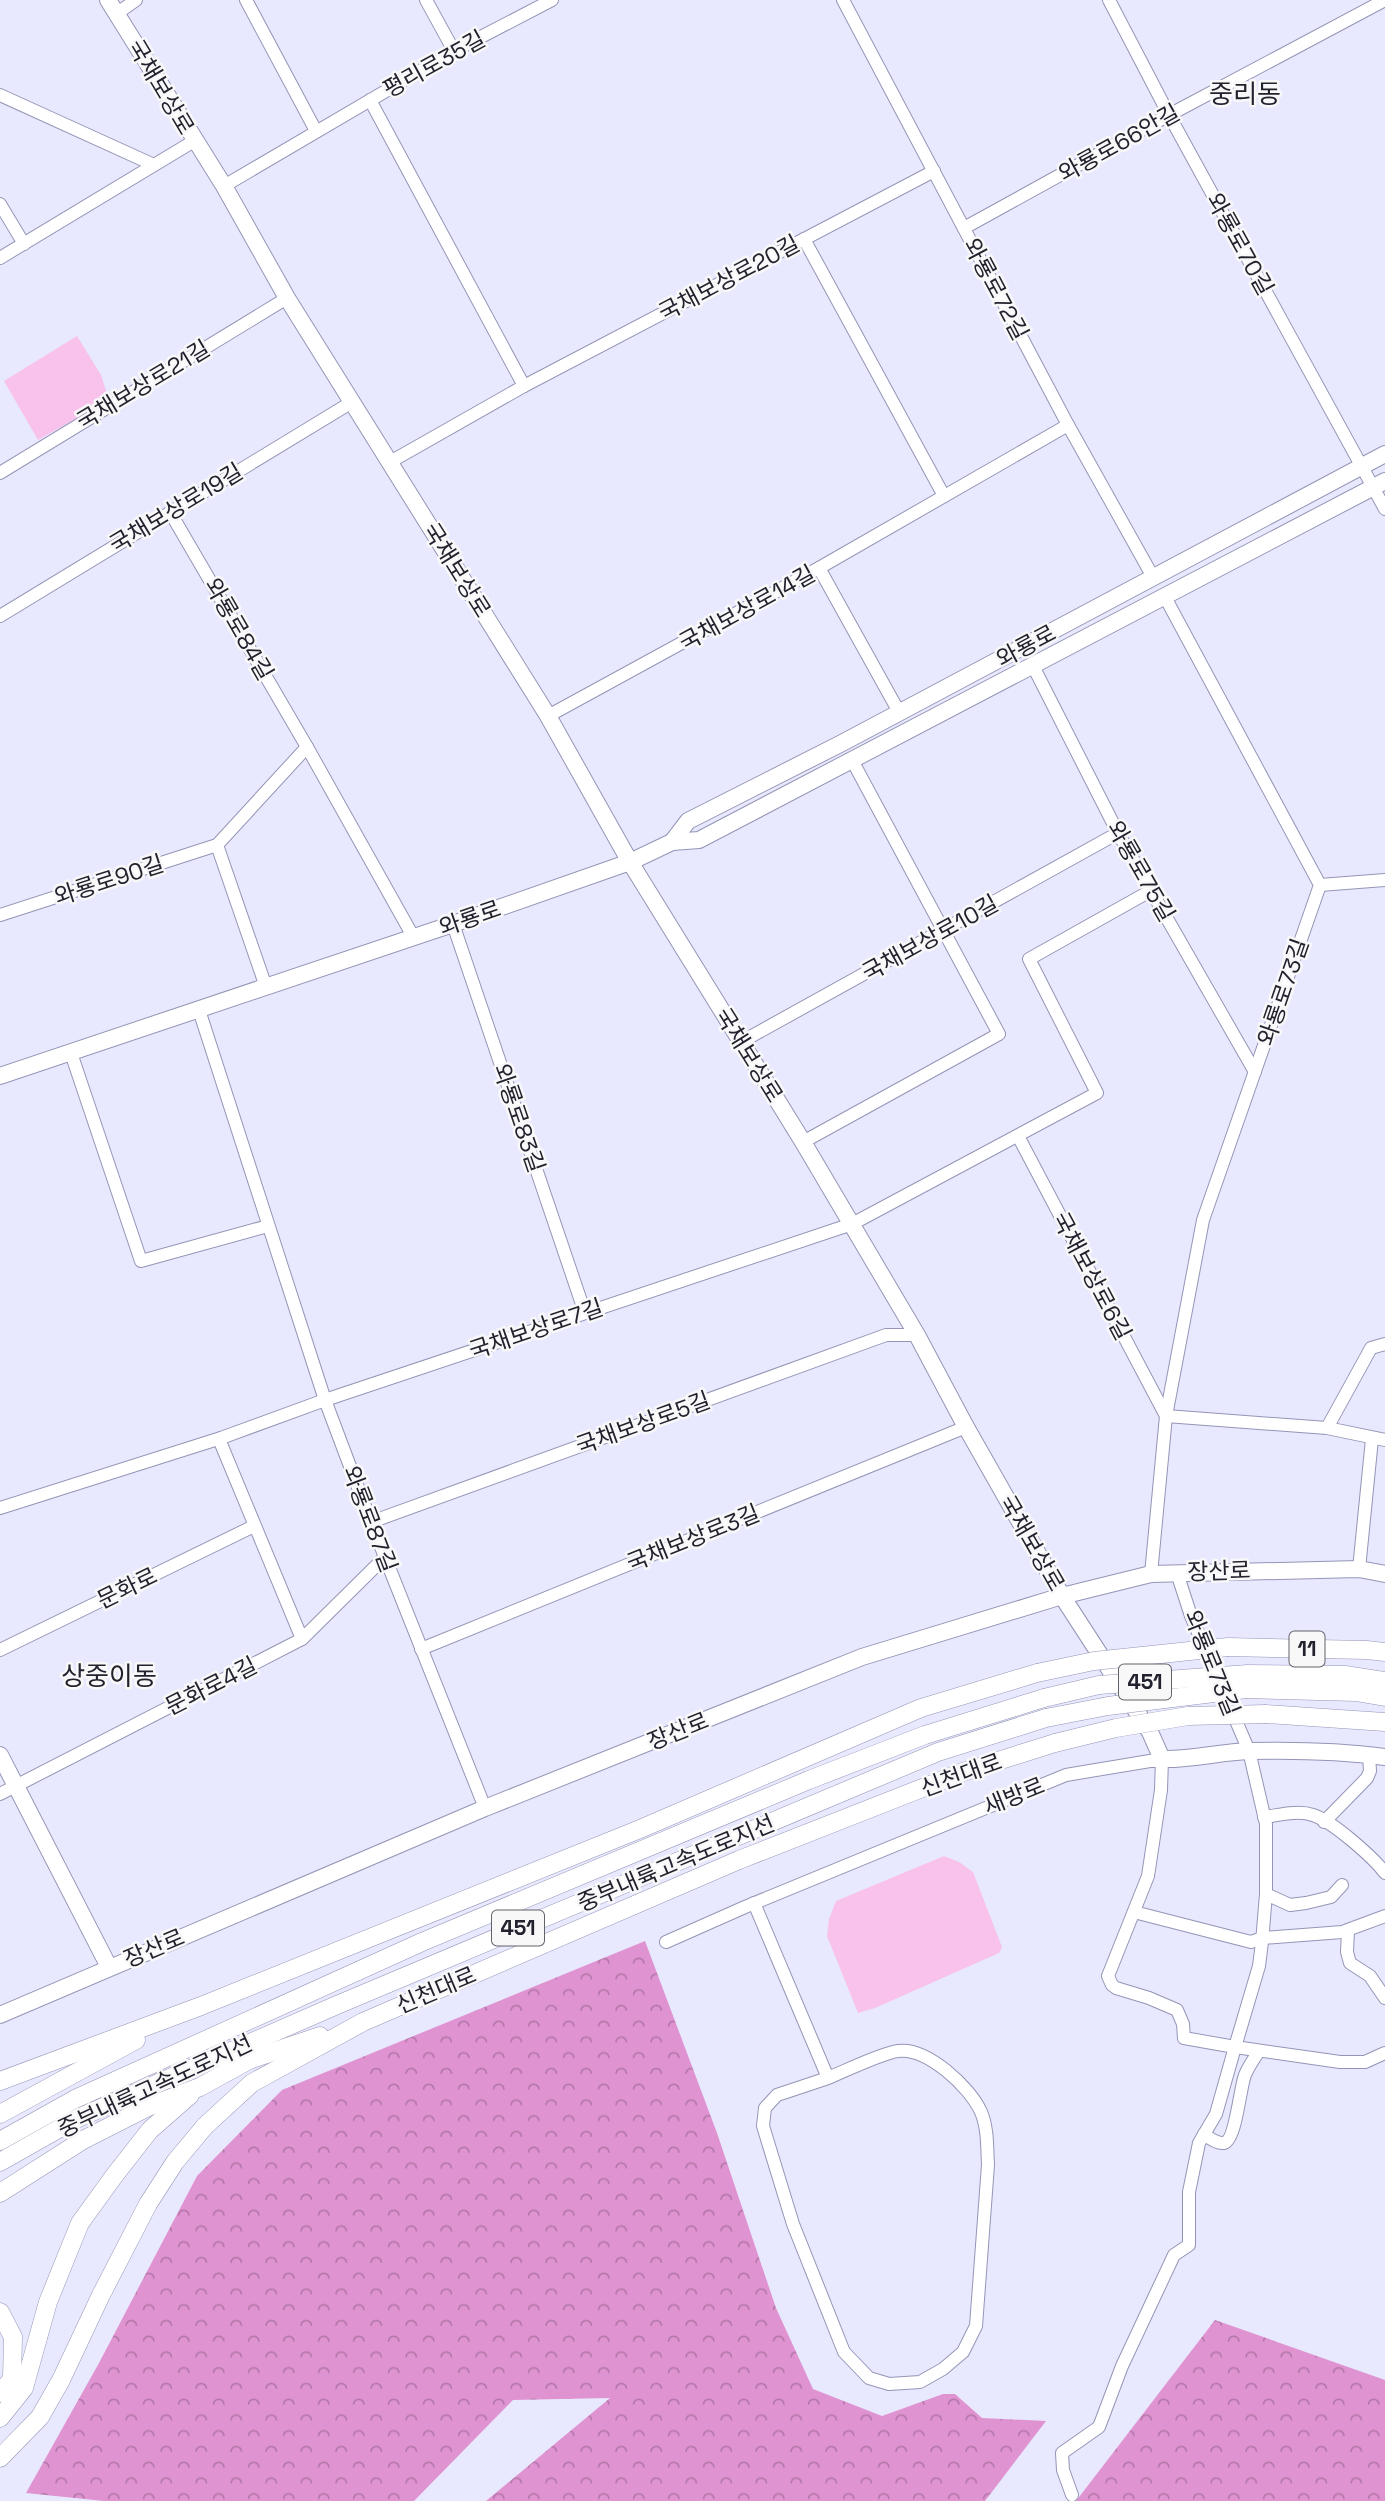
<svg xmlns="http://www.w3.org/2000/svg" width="1385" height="2501" font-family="'Space Grotesk','Noto Sans KR',sans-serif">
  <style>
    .forest { fill: url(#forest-crowns) }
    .garden { fill: #f8c2ec }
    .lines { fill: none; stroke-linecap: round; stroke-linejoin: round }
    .minor-casing { stroke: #9495b6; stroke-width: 14 }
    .major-casing { stroke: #9495b6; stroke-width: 18 }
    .highway-casing { stroke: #9495b6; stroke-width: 19 }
    .minor { stroke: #fff; stroke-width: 12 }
    .major { stroke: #fff; stroke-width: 16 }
    .highway { stroke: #fff; stroke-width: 18 }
    .highway-bridge-casing { stroke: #9495b6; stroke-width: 19; stroke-linecap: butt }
    .highway-bridge { stroke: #fff; stroke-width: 18 }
    .labels { text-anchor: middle; stroke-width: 5; stroke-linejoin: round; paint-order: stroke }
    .shield { fill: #f8f8f8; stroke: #62626b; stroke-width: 2 }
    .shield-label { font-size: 21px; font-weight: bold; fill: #22222f }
    .street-label { font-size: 23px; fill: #22222f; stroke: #f8f8f8 }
    .quarter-label { font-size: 26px; fill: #22222f; stroke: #f8f8f8 }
  </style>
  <defs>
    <pattern id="forest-crowns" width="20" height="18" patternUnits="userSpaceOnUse" patternTransform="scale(1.75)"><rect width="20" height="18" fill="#e093d1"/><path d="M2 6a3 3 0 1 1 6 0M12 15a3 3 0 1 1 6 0" fill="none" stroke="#b578aa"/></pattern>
  </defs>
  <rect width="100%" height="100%" fill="#e8e9ff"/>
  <g class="forest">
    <polygon points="645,1941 717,2133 776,2308 813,2389 882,2416 943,2394 955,2394 982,2418 1046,2421 985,2501 486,2501 610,2398 513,2400 414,2501 104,2501 26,2493 99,2363 197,2176 282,2090"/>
    <polygon points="1215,2320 1385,2380 1385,2501 1076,2501"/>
  </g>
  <g class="garden">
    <polygon points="77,336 101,375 109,400 38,440 4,381"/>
    <polygon points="944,1856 959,1862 973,1872 1002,1947 999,1953 875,2008 858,2013 827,1936 829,1919 836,1901"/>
  </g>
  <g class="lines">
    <g class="minor-casing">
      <g id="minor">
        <polyline points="246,0 316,131"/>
        <polyline points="426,0 454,51"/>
        <polyline points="843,0 1068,425 1153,577"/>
        <polyline points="1109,0 1169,115 1385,509"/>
        <polyline points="116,14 136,0"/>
        <polyline points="0,95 154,165"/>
        <polyline points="370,100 524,386"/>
        <polyline points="224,186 454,51 552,0"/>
        <polyline points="0,204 24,244"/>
        <polyline points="964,228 1169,115 1385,0"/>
        <polyline points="804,239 944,496"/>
        <polyline points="0,258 194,141"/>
        <polyline points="390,462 524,386 934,171"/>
        <polyline points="0,473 287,298"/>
        <polyline points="170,512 307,747 414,938"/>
        <polyline points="819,568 899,712"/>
        <polyline points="0,616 352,402"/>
        <polyline points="1033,666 1118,833 1255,1072"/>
        <polyline points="548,716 819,568 1068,425"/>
        <polyline points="217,845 266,987"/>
        <polyline points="1320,885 1385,880"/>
        <polyline points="0,915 217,845 307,747"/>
        <polyline points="453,924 585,1313"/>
        <polyline points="199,1010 325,1400 371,1522 485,1808"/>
        <polyline points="741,1042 1118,833"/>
        <polyline points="71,1053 141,1261 268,1226"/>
        <polyline points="1018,1136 1166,1416 1327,1428 1385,1440"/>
        <polyline points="803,1142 999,1034 853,762"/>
        <polyline points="1327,1428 1371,1348 1385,1344"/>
        <polyline points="221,1438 219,1439 302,1639"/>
        <polyline points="0,1508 221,1438 325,1400 852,1224 1097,1093 1029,959 1152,890"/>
        <polyline points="371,1522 886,1335 917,1335"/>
        <polyline points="1359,1569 1372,1439"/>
        <polyline points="1177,1573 1191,1616 1249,1751 1266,1824 1266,1894 1262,1942 1259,1966 1235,2047 1340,2062 1365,2062 1385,2053"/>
        <polyline points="1151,1574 1166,1416 1203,1220 1320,885 1165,597"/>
        <polyline points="421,1649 966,1427"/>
        <polyline points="0,1650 254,1526"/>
        <polyline points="0,1794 302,1639 385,1557"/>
        <path d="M 1264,1817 C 1279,1815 1298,1810 1313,1815 C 1332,1821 1373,1857 1385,1873"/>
        <polyline points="1324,1822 1367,1778 1370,1771 1369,1755"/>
        <polyline points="1266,1894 1290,1905 1306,1903 1331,1897 1342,1885"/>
        <path d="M 754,1903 L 828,2078 C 845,2071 882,2053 898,2051 C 927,2047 970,2087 981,2112 C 988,2128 987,2148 988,2165 L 976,2326 L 963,2352 L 943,2369 L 920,2382 L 889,2384 L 869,2378 L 844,2352 L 793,2224 L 763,2126 L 765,2108 L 777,2095 L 828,2078"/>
        <polyline points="1134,1912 1251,1942 1263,1938 1342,1932 1385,1916"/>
        <polyline points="1348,1930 1347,1952 1350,1963 1370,1976 1385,1998"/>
        <polyline points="666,1942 745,1907 1066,1775 1162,1759 1161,1790 1148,1876 1108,1976 1112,1985 1116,1988 1149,1998 1177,2010 1183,2024 1184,2038 1235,2047 1216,2114 1199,2143 1189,2192 1189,2245 1174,2255 1122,2366 1099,2427 1062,2453 1063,2470 1072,2495"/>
        <path d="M 1204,2134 C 1209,2138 1217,2144 1224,2143 C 1236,2140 1240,2087 1245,2075 C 1248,2067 1254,2059 1259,2051"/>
      </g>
    </g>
    <g class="major-casing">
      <g id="major">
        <path d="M 108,0 L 224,186 L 287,298 L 548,716 L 630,862 L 803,1142 L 917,1335 L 966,1427 L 1062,1596 L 1150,1732 L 1162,1759 C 1191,1760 1220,1752 1249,1751 C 1293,1750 1341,1751 1385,1757"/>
        <polyline points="672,842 688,821 842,743 1385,454"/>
        <polyline points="0,1076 453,924 630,862 672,842 699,840 1385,481"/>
        <polyline points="0,1755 109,1967"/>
        <polyline points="0,2015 485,1808 862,1657 1062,1596 1151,1574 1359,1569 1385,1574"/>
      </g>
    </g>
    <g class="highway-casing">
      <g id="highway">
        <polyline points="1228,1647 1367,1650 1385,1652"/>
        <polyline points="1248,1674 1345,1675 1385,1681"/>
        <polyline points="1246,1689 1356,1692 1385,1697"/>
        <polyline points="1266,1714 1385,1722"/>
        <polyline points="0,2081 201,2006 640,1829 921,1708 1037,1673"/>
        <polyline points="0,2114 136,2040"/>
        <polyline points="0,2141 75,2099 422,1942 809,1780 925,1735 1044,1698"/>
        <polyline points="0,2162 76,2119 337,2005 938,1752 1046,1718"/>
        <polyline points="0,2193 83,2140 150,2106 200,2087 249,2060 320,2036"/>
        <polyline points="0,2312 13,2337 12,2379 0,2393"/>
        <polyline points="0,2418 24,2388 48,2302 80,2223 114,2176 150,2130 190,2095"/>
        <polyline points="0,2458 40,2417 61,2380 101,2295 148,2204 175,2162 205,2126 252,2083 363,2022 739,1860 963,1772 1055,1743"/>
      </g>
    </g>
    <use href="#minor" class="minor"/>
    <use href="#major" class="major"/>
    <use href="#highway" class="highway"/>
    <g class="highway-bridge-casing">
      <g id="highway-bridge">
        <polyline points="1037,1673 1094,1661 1228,1647"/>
        <polyline points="1044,1698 1099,1685 1248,1674"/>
        <polyline points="1046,1718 1108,1706 1246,1689"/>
        <polyline points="1055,1743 1116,1728 1188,1716 1266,1714"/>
      </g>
    </g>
    <use href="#highway-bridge" class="highway-bridge"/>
  </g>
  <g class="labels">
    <g class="shield">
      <rect x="1289.5" y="1631.5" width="35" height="35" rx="5"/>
      <rect x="1119" y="1664.5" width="52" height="35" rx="5"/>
      <rect x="492" y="1910.5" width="52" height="35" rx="5"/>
    </g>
    <g class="shield-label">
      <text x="1307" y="1656">11</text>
      <text x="1145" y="1689">451</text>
      <text x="518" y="1935">451</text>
    </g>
    <g class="street-label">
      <text transform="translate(434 64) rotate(-29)" y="8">평리로35길</text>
      <text transform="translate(161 87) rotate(59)" y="8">국채보상로</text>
      <text transform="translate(1119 143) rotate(-29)" y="8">와룡로66안길</text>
      <text transform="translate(1240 244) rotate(61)" y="8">와룡로70길</text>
      <text transform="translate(729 278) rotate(-28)" y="8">국채보상로20길</text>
      <text transform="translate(996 289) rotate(62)" y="8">와룡로72길</text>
      <text transform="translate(143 385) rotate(-31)" y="8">국채보상로21길</text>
      <text transform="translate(176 508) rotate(-31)" y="8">국채보상로19길</text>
      <text transform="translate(457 570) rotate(58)" y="8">국채보상로</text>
      <text transform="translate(747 608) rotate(-29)" y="8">국채보상로14길</text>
      <text transform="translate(239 629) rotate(60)" y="8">와룡로84길</text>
      <text transform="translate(1026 646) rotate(-28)" y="8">와룡로</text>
      <text transform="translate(1141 871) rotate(60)" y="8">와룡로75길</text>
      <text transform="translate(109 880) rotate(-18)" y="8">와룡로90길</text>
      <text transform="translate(470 918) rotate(-19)" y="8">와룡로</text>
      <text transform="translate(930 938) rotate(-29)" y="8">국채보상로10길</text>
      <text transform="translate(1283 992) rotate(-71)" y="8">와룡로73길</text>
      <text transform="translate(749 1055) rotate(58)" y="8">국채보상로</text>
      <text transform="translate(519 1118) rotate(71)" y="8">와룡로83길</text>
      <text transform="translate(1092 1276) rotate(62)" y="8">국채보상로6길</text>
      <text transform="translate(536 1329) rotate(-19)" y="8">국채보상로7길</text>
      <text transform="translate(643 1423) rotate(-20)" y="8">국채보상로5길</text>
      <text transform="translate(370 1519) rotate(69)" y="8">와룡로87길</text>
      <text transform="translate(693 1538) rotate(-22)" y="8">국채보상로3길</text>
      <text transform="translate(1032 1543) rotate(60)" y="8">국채보상로</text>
      <text transform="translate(1219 1571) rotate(-2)" y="8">장산로</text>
      <text transform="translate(127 1588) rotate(-26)" y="8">문화로</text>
      <text transform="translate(1212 1663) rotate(68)" y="8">와룡로73길</text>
      <text transform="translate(211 1686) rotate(-27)" y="8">문화로4길</text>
      <text transform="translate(678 1731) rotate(-22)" y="8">장산로</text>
      <text transform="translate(961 1775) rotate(-20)" y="8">신천대로</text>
      <text transform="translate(1014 1796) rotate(-22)" y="8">새방로</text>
      <text transform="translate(676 1863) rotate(-23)" y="8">중부내륙고속도로지선</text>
      <text transform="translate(154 1948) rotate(-23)" y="8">장산로</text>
      <text transform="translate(436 1990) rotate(-23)" y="8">신천대로</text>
      <text transform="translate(155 2086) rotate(-25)" y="8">중부내륙고속도로지선</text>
    </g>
    <g class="quarter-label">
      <text x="1245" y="103">중리동</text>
      <text x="109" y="1685">상중이동</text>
    </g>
  </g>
</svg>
